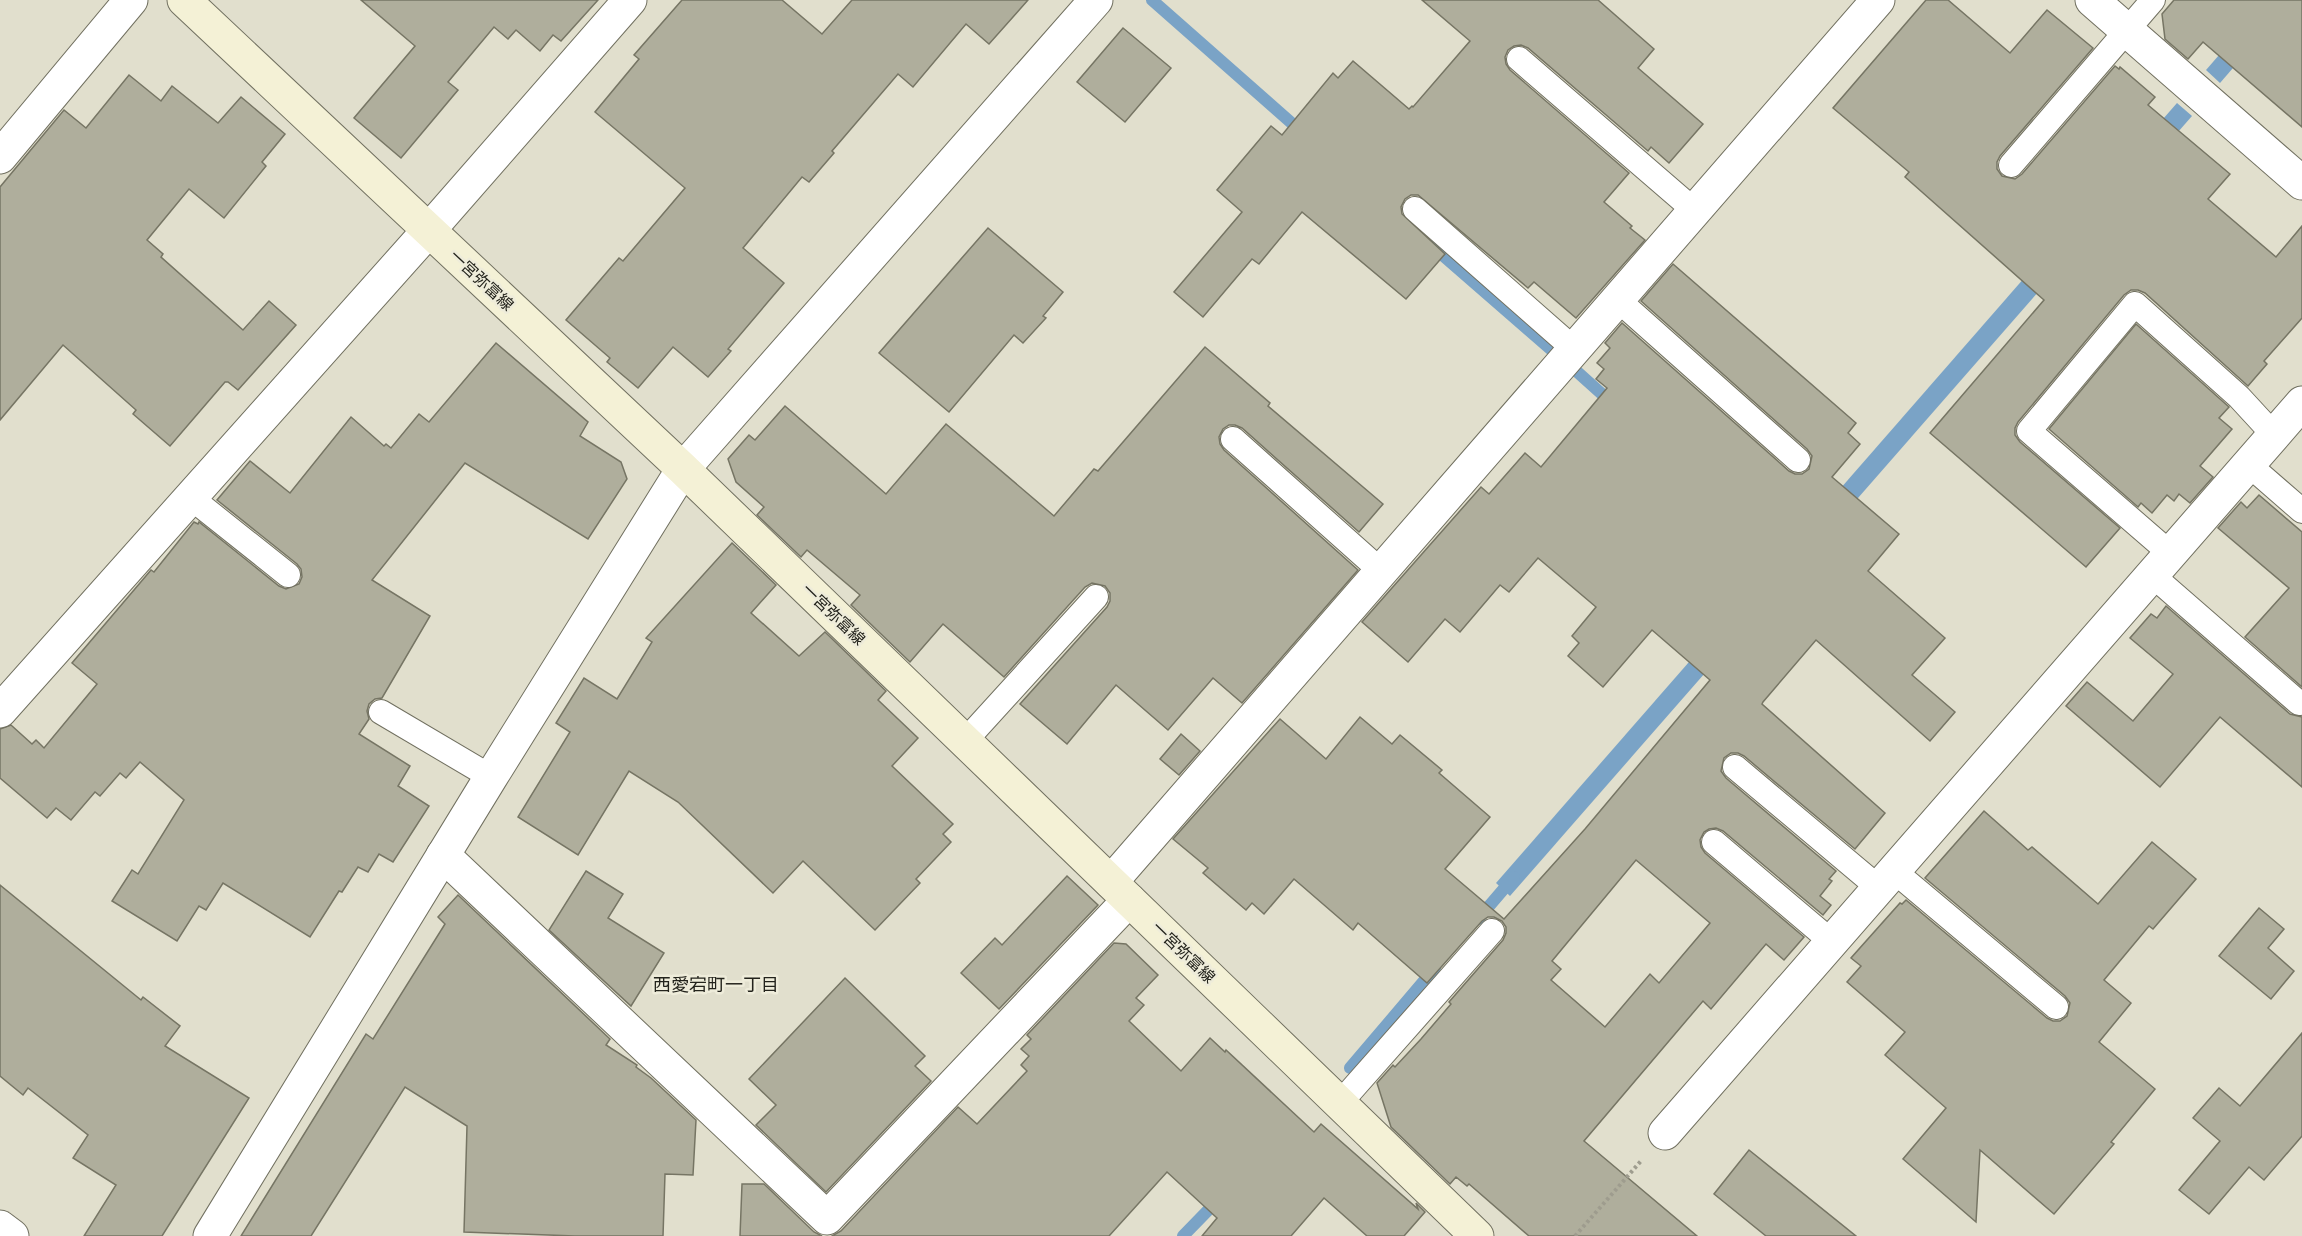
<svg xmlns="http://www.w3.org/2000/svg" width="2302" height="1236" font-family="'Open Sans','Noto Sans JP',sans-serif">
  <style>
    .water { fill: #7aa3c6 }
    .lines { fill: none; stroke-linecap: round; stroke-linejoin: round }
    .stream { stroke: #7aa3c6; stroke-width: 12 }
    .building { fill: #afae9c; stroke: #767564; stroke-width: 1.5; fill-rule: evenodd }
    .service-casing { stroke: #717060; stroke-width: 26 }
    .minor-casing { stroke: #717060; stroke-width: 35 }
    .tertiary-casing { stroke: #717060; stroke-width: 35 }
    .secondary-casing { stroke: #717060; stroke-width: 35 }
    .path { stroke: #9e9c8e; stroke-width: 4; stroke-dasharray: 3 3; stroke-linecap: butt }
    .service { stroke: #fff; stroke-width: 24 }
    .minor { stroke: #fff; stroke-width: 33 }
    .tertiary { stroke: #fff; stroke-width: 33 }
    .secondary { stroke: #f4f1d6; stroke-width: 33 }
    .labels { text-anchor: middle; stroke-width: 5; stroke-linejoin: round; paint-order: stroke }
    .street-label { font-size: 16px; fill: #23231c; stroke: #eeecda }
    .neighbourhood-label { font-size: 18px; fill: #23231c; stroke: #eeecda }
  </style>
  <rect width="100%" height="100%" fill="#e1dfcd"/>
  <g class="water">
    <polygon points="2267,0 2292,0 2220,83 2206,70"/>
    <polygon points="2177,103 2192,116 1510,896 1496,883"/>
  </g>
  <g class="lines">
    <g class="stream">
      <polyline points="1152,0 1304,134"/>
      <polyline points="1432,246 1555,353"/>
      <polyline points="1574,369 1613,404"/>
      <polyline points="1478,919 1514,877"/>
      <polyline points="1350,1068 1435,968"/>
      <polyline points="1183,1236 1220,1198"/>
    </g>
  </g>
  <g class="building">
    <polygon points="361,0 598,0 561,41 553,35 540,51 516,30 508,39 494,27 448,82 458,90 401,158 354,118 415,46"/>
    <polygon points="682,0 782,0 822,34 852,0 1028,0 989,44 966,24 913,87 898,74 832,151 834,153 809,182 802,177 743,248 784,283 728,349 731,351 708,377 673,347 638,388 607,362 610,358 566,320 619,258 623,261 685,188 595,112 639,59 634,55"/>
    <polygon points="1422,0 1598,0 1654,49 1638,68 1703,124 1669,163 1651,147 1648,151 1528,48 1521,45 1514,46 1508,50 1505,57 1506,64 1510,70 1629,173 1604,202 1632,226 1630,228 1645,240 1576,318 1534,282 1528,288 1418,195 1411,195 1405,199 1401,207 1402,214 1445,254 1406,299 1302,212 1259,264 1252,259 1203,317 1174,292 1242,212 1217,190 1271,126 1282,135 1333,73 1338,78 1353,61 1409,109 1412,106 1413,107 1470,41"/>
    <polygon points="1926,0 1948,0 2010,53 2047,10 2093,48 2000,156 1997,162 1997,169 2002,176 2015,179 2022,174 2115,66 2119,69 2120,67 2155,97 2148,105 2230,174 2208,199 2276,257 2302,226 2302,318 2264,361 2267,364 2248,386 2145,293 2138,290 2131,290 2124,295 2018,422 2015,428 2015,435 2020,442 2120,528 2086,567 1930,433 2044,300 1905,177 1909,172 1833,108"/>
    <polygon points="2174,0 2302,0 2302,127 2203,42 2188,59 2165,39 2162,14"/>
    <polygon points="1123,28 1171,68 1125,122 1077,82"/>
    <polygon points="129,75 161,101 172,86 218,123 241,97 285,134 262,162 266,166 224,218 189,189 147,240 163,254 161,257 243,330 269,301 296,325 238,390 228,382 225,382 170,446 133,414 136,410 63,345 0,420 0,187 64,110 86,128"/>
    <polygon points="988,228 1063,292 1043,316 1046,318 1023,343 1014,335 949,412 879,353"/>
    <path d="M 1673,264 L 1856,423 L 1848,433 L 1860,444 L 1832,477 L 1899,534 L 1868,571 L 1945,638 L 1912,675 L 1955,712 L 1930,741 L 1816,640 L 1763,702 L 1762,704 L 1885,813 L 1855,849 L 1744,756 L 1738,753 L 1731,753 L 1724,758 L 1721,771 L 1726,778 L 1836,871 L 1829,879 L 1832,881 L 1820,896 L 1831,905 L 1823,915 L 1723,831 L 1716,828 L 1709,829 L 1704,832 L 1700,840 L 1701,847 L 1705,853 L 1804,937 L 1784,960 L 1766,944 L 1711,1009 L 1703,1001 L 1584,1141 L 1697,1236 L 1529,1236 L 1469,1184 L 1467,1186 L 1456,1177 L 1450,1184 L 1391,1127 L 1377,1083 L 1393,1065 L 1395,1067 L 1421,1039 L 1451,1004 L 1449,1002 L 1503,940 L 1506,933 L 1506,927 L 1502,921 L 1494,917 L 1488,917 L 1482,921 L 1427,983 L 1358,923 L 1353,930 L 1294,879 L 1264,914 L 1252,903 L 1246,910 L 1203,873 L 1208,868 L 1173,839 L 1280,719 L 1326,759 L 1360,717 L 1392,744 L 1400,735 L 1442,770 L 1439,773 L 1490,817 L 1445,869 L 1504,919 L 1585,829 L 1710,680 L 1652,630 L 1603,687 L 1568,656 L 1579,643 L 1572,636 L 1596,607 L 1538,558 L 1509,592 L 1500,585 L 1460,632 L 1445,619 L 1408,662 L 1362,622 L 1481,487 L 1489,494 L 1525,453 L 1541,467 L 1607,388 L 1596,379 L 1604,369 L 1597,363 L 1610,348 L 1605,343 L 1622,323 L 1789,471 L 1795,474 L 1802,474 L 1809,469 L 1812,456 L 1807,449 L 1641,301 ZM 1636,860 L 1710,923 L 1659,983 L 1650,974 L 1605,1027 L 1551,980 L 1561,969 L 1552,961 Z"/>
    <polygon points="2136,324 2229,407 2219,418 2232,429 2200,466 2213,477 2190,503 2179,494 2174,501 2167,495 2152,513 2141,503 2138,507 2049,429"/>
    <polygon points="496,343 588,422 580,436 621,462 627,479 588,539 465,463 372,580 430,616 382,698 375,699 369,704 367,711 369,719 359,734 410,766 398,786 429,806 393,862 379,854 368,872 358,867 342,892 339,891 310,937 223,883 206,910 199,906 177,941 112,901 132,870 138,874 184,800 140,762 126,778 120,773 100,796 95,792 71,820 56,808 47,818 0,778 0,729 11,725 32,744 36,740 44,748 97,684 72,663 151,570 154,572 194,522 198,524 199,522 279,586 286,589 299,584 302,577 301,569 297,564 217,500 250,461 290,493 351,417 384,446 386,444 391,448 419,414 429,422"/>
    <polygon points="1205,347 1270,403 1268,406 1383,504 1359,532 1242,428 1235,425 1229,425 1223,429 1219,437 1220,444 1224,450 1358,570 1242,703 1213,678 1168,730 1116,685 1067,744 1020,704 1107,607 1110,601 1110,593 1105,586 1092,583 1085,587 1004,677 943,624 910,662 851,605 860,595 807,550 801,557 757,515 764,507 736,482 728,459 749,435 755,440 785,406 886,494 946,424 1054,516 1094,469 1098,471"/>
    <polygon points="2259,495 2302,532 2302,687 2245,637 2289,588 2218,528 2241,502 2247,508"/>
    <polygon points="732,543 776,585 751,613 799,656 825,632 886,691 878,700 918,738 892,766 953,824 943,834 951,842 916,879 920,883 875,930 803,861 773,893 678,802 629,771 578,855 518,817 570,732 556,723 584,678 617,699 652,642 646,638"/>
    <polygon points="2166,606 2290,714 2302,717 2302,787 2220,717 2160,787 2066,706 2087,682 2133,721 2173,674 2130,638 2151,614 2157,618"/>
    <polygon points="1181,734 1200,751 1179,775 1160,759"/>
    <polygon points="1984,811 2028,850 2032,847 2098,904 2152,842 2196,879 2153,929 2149,926 2104,980 2131,1003 2099,1042 2155,1089 2111,1142 2114,1144 2054,1214 1980,1150 1976,1222 1903,1159 1946,1108 1885,1055 1905,1032 1847,982 1861,966 1851,958 1900,903 1902,904 1906,900 2047,1018 2053,1021 2060,1021 2067,1016 2070,1003 2065,996 1925,878"/>
    <polygon points="586,871 623,894 608,918 664,953 631,1006 549,930"/>
    <polygon points="1067,876 1098,905 999,1009 961,973 995,938 1002,945"/>
    <polygon points="0,885 141,1000 143,997 180,1026 165,1046 249,1098 162,1236 84,1236 116,1185 73,1158 88,1135 28,1088 23,1095 0,1076"/>
    <polygon points="458,895 610,1039 606,1045 637,1065 636,1067 651,1078 696,1120 693,1175 665,1174 663,1236 575,1236 464,1232 467,1126 405,1087 311,1236 241,1236 366,1034 373,1039 445,924 438,917"/>
    <polygon points="2259,908 2284,929 2268,948 2294,971 2271,999 2219,956"/>
    <polygon points="1114,943 1126,944 1158,975 1136,998 1144,1005 1129,1021 1181,1071 1210,1038 1225,1052 1226,1050 1314,1132 1321,1124 1418,1209 1416,1203 1425,1212 1404,1236 1367,1236 1324,1198 1291,1236 1202,1236 1217,1218 1167,1172 1109,1236 832,1236 841,1231 958,1107 977,1124 1027,1071 1021,1065 1029,1056 1021,1049 1031,1039 1027,1035"/>
    <polygon points="845,978 925,1056 915,1066 931,1081 826,1192 756,1125 776,1105 749,1079"/>
    <polygon points="2302,1033 2302,1136 2264,1180 2249,1167 2209,1214 2179,1190 2220,1141 2193,1118 2219,1088 2240,1106"/>
    <polygon points="1749,1150 1856,1236 1766,1236 1714,1194"/>
    <polygon points="742,1184 764,1184 814,1232 822,1236 740,1236"/>
  </g>
  <g class="lines">
    <g class="service-casing">
      <g id="service">
        <polyline points="1519,59 1695,211"/>
        <polyline points="2011,165 2153,0"/>
        <polyline points="1415,209 1574,349"/>
        <polyline points="1617,299 1798,460"/>
        <polyline points="1233,439 1381,571"/>
        <polyline points="2248,464 2302,511"/>
        <polyline points="190,497 288,575"/>
        <polyline points="2171,554 2029,431 2135,304 2239,397 2274,435"/>
        <polyline points="2152,575 2299,703"/>
        <polyline points="381,712 491,777"/>
        <polyline points="965,741 1096,597"/>
        <polyline points="1735,767 1879,888"/>
        <polyline points="1714,842 1832,942"/>
        <polyline points="1894,871 2056,1007"/>
        <polyline points="1340,1103 1492,931"/>
      </g>
    </g>
    <g class="minor-casing">
      <g id="minor">
        <polyline points="2092,0 2302,183"/>
        <polyline points="0,157 131,0"/>
        <polyline points="0,711 429,230 630,0"/>
        <polyline points="443,855 827,1218 1129,900"/>
        <polyline points="1111,882 1878,0"/>
        <polyline points="1665,1133 2302,403"/>
        <polyline points="0,1227 12,1236"/>
      </g>
    </g>
    <g class="tertiary-casing">
      <polyline id="tertiary" points="210,1236 491,777 683,469 1096,0"/>
    </g>
    <g class="secondary-casing">
      <polyline id="secondary" points="184,0 683,469 1477,1236"/>
    </g>
    <polyline class="path" points="1575,1236 1641,1161"/>
    <use href="#service" class="service"/>
    <use href="#minor" class="minor"/>
    <use href="#tertiary" class="tertiary"/>
    <use href="#secondary" class="secondary"/>
  </g>
  <g class="labels">
    <g class="street-label">
      <text transform="translate(482 280) rotate(43)" y="6">一宮弥富線</text>
      <text transform="translate(834 614) rotate(44)" y="6">一宮弥富線</text>
      <text transform="translate(1184 952) rotate(44)" y="6">一宮弥富線</text>
    </g>
    <g class="neighbourhood-label">
      <text x="716" y="991">西愛宕町一丁目</text>
    </g>
  </g>
</svg>
